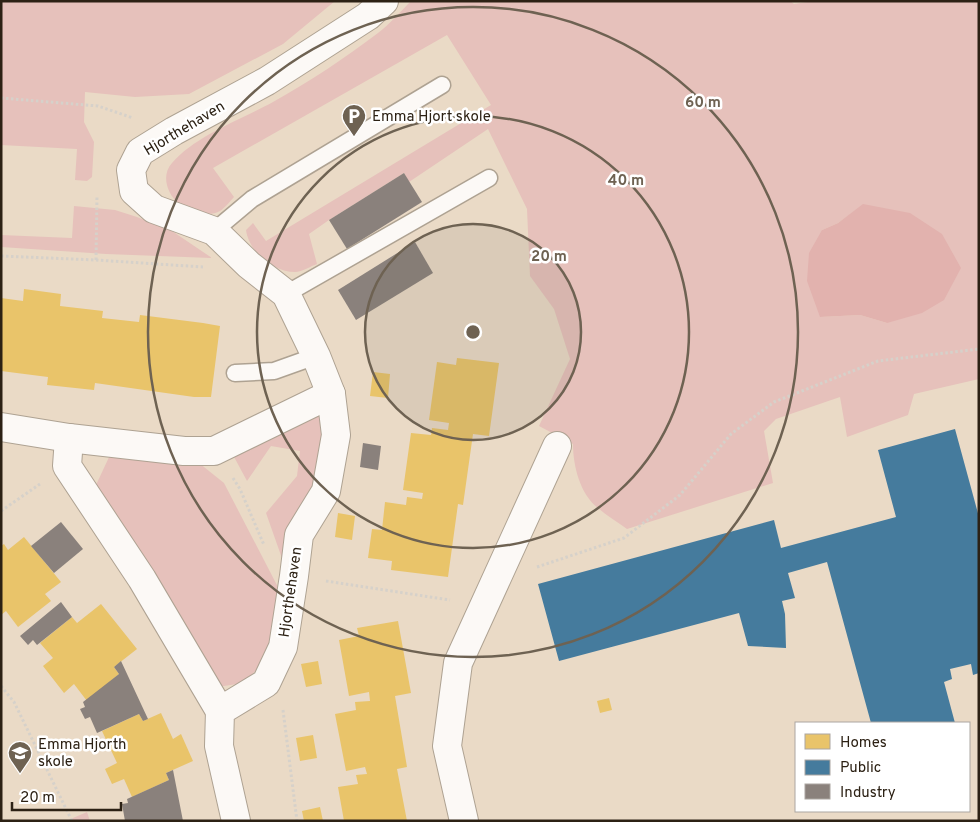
<svg xmlns="http://www.w3.org/2000/svg" width="980" height="822" font-family="Overpass,sans-serif">
  <style>
    .green { fill: #e6c1bb; fill-rule: evenodd }
    .forest { fill: #e2b2ae }
    .homes { fill: #e9c46a }
    .public { fill: #457b9d }
    .industry { fill: #8a817c }
    .lines { fill: none; stroke-linecap: round; stroke-linejoin: round }
    .service-casing { stroke: #aea292; stroke-width: 19 }
    .minor-casing { stroke: #aea292; stroke-width: 30 }
    .path { stroke: #d6d1ca; stroke-width: 3; stroke-dasharray: 2.5 2.5; stroke-linecap: butt }
    .service { stroke: #fcf9f6; stroke-width: 16 }
    .minor { stroke: #fcf9f6; stroke-width: 28 }
    .ring { fill: none; stroke: #6e6252; stroke-width: 2.5 }
    .labels { text-anchor: middle; stroke-width: 5; stroke-linejoin: round; paint-order: stroke }
    .poi-label { font-size: 15px; fill: #2c2114; stroke: #fff; text-anchor: start }
    .street-label { font-size: 15px; fill: #2c2114; stroke: #fff }
    .centre { fill: #6e6252; stroke: #fff; stroke-width: 2.5 }
    .ring-label { font-size: 15px; text-anchor: middle; font-weight: bold; fill: #6e6252; stroke: #fff; stroke-width: 5; stroke-linejoin: round; paint-order: stroke }
  </style>
  <rect width="100%" height="100%" fill="#eadac6"/>
  <g class="green">
    <polygon points="1,1 335,1 283,44 189,94 135,97 85,92 84,122 94,142 92,177 87,181 75,180 77,149 1,145"/>
    <path d="M 411,1 L 790,1 L 794,4 L 814,1 L 979,1 L 979,379 L 914,394 L 908,415 L 847,437 L 840,397 L 776,419 L 764,431 L 773,483 L 627,529 C 618,522 607,516 598,508 C 580,494 573,466 573,444 L 539,426 L 570,359 L 554,309 L 530,276 L 527,209 L 488,129 L 409,182 L 404,173 L 329,220 L 309,234 L 317,264 C 311,266 302,272 295,272 C 273,272 249,252 246,230 L 253,223 L 266,241 L 491,105 L 447,35 L 213,168 L 234,197 C 230,201 225,208 220,211 C 208,218 184,211 175,200 C 166,190 162,174 172,163 C 195,136 242,119 273,102 C 309,82 345,58 378,33 C 390,24 400,12 411,1 ZM 863,205 L 887,323 L 860,315 L 820,317 L 822,230 L 838,223 Z"/>
    <polygon points="74,206 115,210 137,217 172,231 212,258 106,254 1,247 1,235 72,238"/>
    <polygon points="326,409 318,486 284,564 266,513 297,476 300,451 271,446 247,481 233,455"/>
    <polygon points="110,455 199,463 224,483 280,591 267,658 244,683 217,687 96,485"/>
    <polygon points="87,812 90,821 66,821"/>
  </g>
  <polygon class="forest" points="863,204 910,213 942,234 961,268 944,300 922,313 887,323 860,315 820,317 807,281 809,253 822,230 838,223"/>
  <g class="homes">
    <polygon points="24,289 61,294 60,306 103,311 102,318 139,322 140,315 203,323 220,326 211,397 194,397 95,383 94,390 47,385 48,377 1,371 1,298 23,301"/>
    <polygon points="457,358 499,363 489,436 473,434 463,505 458,504 448,577 391,570 392,561 368,558 372,529 382,530 385,502 406,505 407,497 422,499 423,493 403,490 411,433 431,435 432,428 448,430 449,423 429,420 437,362 456,365"/>
    <polygon points="373,372 390,374 388,398 370,396"/>
    <polygon points="338,513 355,516 352,540 335,537"/>
    <polygon points="24,537 61,582 45,594 51,601 18,627 6,611 1,615 1,546 4,544 8,550"/>
    <polygon points="101,604 137,649 114,667 119,674 87,701 74,684 64,693 43,666 53,658 40,643 72,617 77,623"/>
    <polygon points="398,621 411,693 395,696 407,767 397,769 407,821 344,821 338,787 358,784 356,775 367,774 365,767 346,771 335,714 356,710 355,702 370,701 369,692 349,696 339,640 359,636 357,628"/>
    <polygon points="318,661 322,684 306,687 301,664"/>
    <polygon points="609,698 612,710 600,713 597,701"/>
    <polygon points="161,713 173,739 181,734 193,761 166,773 169,780 132,797 124,779 112,784 105,769 117,763 102,731 139,714 143,721"/>
    <polygon points="313,735 317,758 300,761 296,738"/>
    <polygon points="320,807 323,821 304,821 302,811"/>
  </g>
  <polygon class="public" points="955,429 979,517 979,673 973,675 971,664 950,669 952,679 944,682 955,723 871,723 827,562 788,573 795,598 782,601 785,614 786,648 748,646 739,613 559,661 538,584 774,520 781,548 896,517 878,450"/>
  <g class="industry">
    <polygon points="404,173 422,202 347,249 329,220"/>
    <polygon points="415,242 433,273 356,320 338,290"/>
    <polygon points="363,443 381,446 378,470 360,467"/>
    <polygon points="61,522 83,549 54,573 31,546"/>
    <polygon points="61,602 72,617 37,645 33,640 28,645 20,636"/>
    <polygon points="121,661 148,719 143,721 139,714 97,733 90,717 85,719 80,709 85,707 83,702 119,674 114,667"/>
    <polygon points="173,770 183,821 125,821 122,804 128,803 127,799 169,780 166,773"/>
  </g>
  <g class="lines">
    <g class="service-casing">
      <g id="service">
        <polyline points="214,231 252,199 442,85"/>
        <polyline points="286,294 489,178"/>
        <polyline points="235,373 274,371 316,356"/>
      </g>
    </g>
    <g class="minor-casing">
      <g id="minor">
        <polyline points="1,427 69,438 184,451 214,451 331,394"/>
        <polyline points="69,438 67,466 142,579 220,711"/>
        <polyline points="236,821 219,746 220,711 266,683 283,647 294,576 299,535 326,491 336,435 331,394 316,356 286,294 249,265 214,231 154,209 134,191 131,170 140,152 174,131 267,81 368,16 384,1"/>
        <polyline points="464,821 447,746 458,663 557,446"/>
      </g>
    </g>
    <g class="path">
      <polyline points="1,98 98,106 133,118"/>
      <polyline points="1,256 96,260 203,267"/>
      <polyline points="96,260 97,195"/>
      <polyline points="233,478 240,489 264,545"/>
      <polyline points="1,511 40,484"/>
      <polyline points="537,567 624,538 680,495 731,434 774,402 878,361 979,349"/>
      <polyline points="326,581 450,600"/>
      <polyline points="1,686 14,702 72,821"/>
      <polyline points="283,710 297,821"/>
    </g>
    <use href="#service" class="service"/>
    <use href="#minor" class="minor"/>
  </g>
  <circle cx="473" cy="332" r="108" fill="#6e6252" fill-opacity=".12"/>
  <g class="ring">
    <circle cx="473" cy="332" r="108"/>
    <circle cx="473" cy="332" r="216"/>
    <circle cx="473" cy="332" r="325"/>
  </g>
  <defs>
    <g id="parking-pin" transform="scale(1.25)"><path d="M0 17L-7.5 6A9.5 9.5 0 1 1 7.5 6Z" fill="#6e6252" stroke="#fff"/><path d="M-3.5-5.5H1a3.5 3.5 0 0 1 0 7H-1V5.5H-3.5ZM-1-3.4V-.6H.8a1.4 1.4 0 0 0 0-2.8Z" fill="#fff"/></g>
    <g id="school-pin" transform="scale(1.25)"><path d="M0 17L-7.5 6A9.5 9.5 0 1 1 7.5 6Z" fill="#6e6252" stroke="#fff"/><path d="M0-5L7-2L0 1L-7-2ZM-4 1L0 2.5L4 1V4Q0 6-4 4Z" fill="#fff"/></g>
  </defs>
  <g fill-rule="evenodd">
    <use href="#parking-pin" x="354" y="116"/>
    <use href="#school-pin" x="20" y="753"/>
  </g>
  <g class="labels">
    <g class="poi-label">
      <text x="372" y="121">Emma Hjort skole</text>
      <text x="38" y="749">Emma Hjorth<tspan x="38" dy="17">skole</tspan></text>
    </g>
    <g class="street-label">
      <text transform="translate(184 128) rotate(-31)" y="5">Hjorthehaven</text>
      <text transform="translate(290 592) rotate(-82)" y="5">Hjorthehaven</text>
    </g>
  </g>
  <circle cx="473" cy="332" r="8" class="centre"/>
  <g class="ring-label">
    <text x="703" y="107">60 m</text>
    <text x="626" y="185">40 m</text>
    <text x="549" y="261">20 m</text>
  </g>
  <rect width="980" height="822" fill="none" stroke="#2c2114" stroke-width="5"/>
  <rect x="795" y="722" width="175" height="90" fill="#ffffff" stroke="#aba6a1"/>
  <rect x="805" y="734" width="25" height="15" fill="#e9c46a" stroke="#aba6a1"/>
  <text x="840" y="747" font-size="15" fill="#2c2114">Homes</text>
  <rect x="805" y="760" width="25" height="15" fill="#457b9d" stroke="#aba6a1"/>
  <text x="840" y="772" font-size="15" fill="#2c2114">Public</text>
  <rect x="805" y="784" width="25" height="15" fill="#8a817c" stroke="#aba6a1"/>
  <text x="840" y="797" font-size="15" fill="#2c2114">Industry</text>
  <path d="M12 802v8h109v-8" fill="none" stroke="#2c2114" stroke-width="2.5"/>
  <text x="20" y="802" font-size="15" fill="#2c2114" stroke="#ffffff" stroke-width="4" paint-order="stroke">20 m</text>
</svg>
